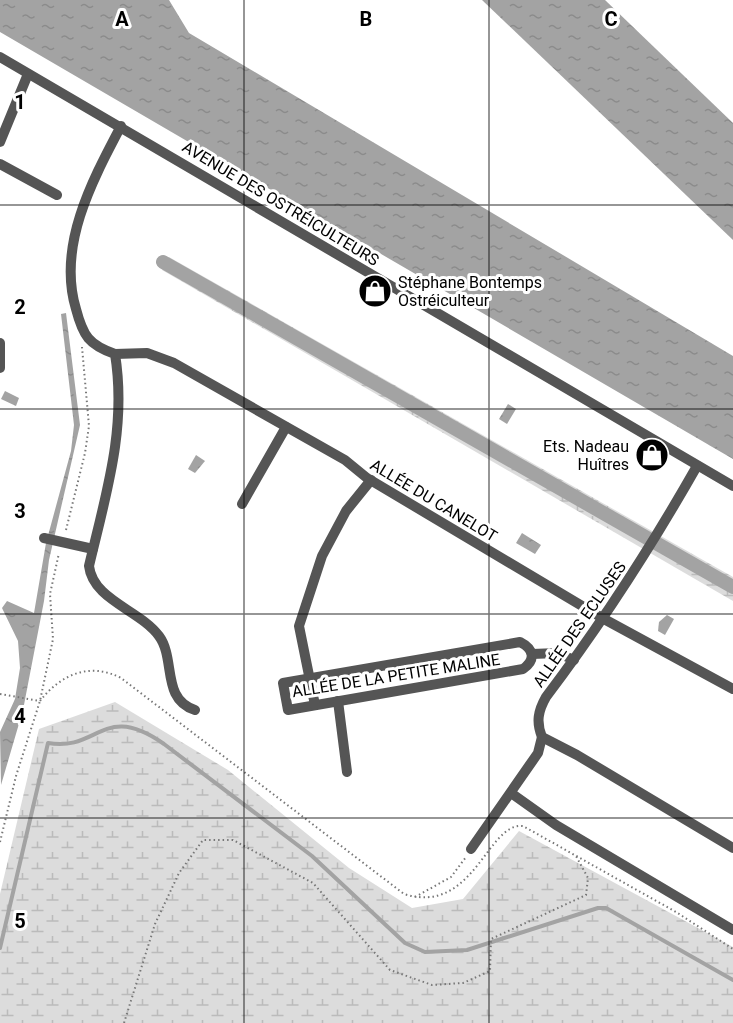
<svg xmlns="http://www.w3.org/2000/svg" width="733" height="1023" font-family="Roboto,sans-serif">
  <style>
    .wetland { fill: url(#wetland-marsh) }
    .water { fill: url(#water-ripples) }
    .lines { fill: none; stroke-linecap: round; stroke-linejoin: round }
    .stream { stroke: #a3a3a3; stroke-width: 4 }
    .canal { stroke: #a3a3a3; stroke-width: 14 }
    .path { stroke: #777; stroke-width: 2; stroke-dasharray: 1.5 3; stroke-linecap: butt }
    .minor { stroke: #555; stroke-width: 10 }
    .grid { fill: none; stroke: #000; stroke-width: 1.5; stroke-opacity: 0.55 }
    .labels { text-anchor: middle; stroke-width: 6; stroke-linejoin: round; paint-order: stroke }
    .street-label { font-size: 16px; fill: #000; stroke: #fff }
    .poi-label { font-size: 16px; fill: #000; stroke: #fff; text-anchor: start }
    .grid-label { font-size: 20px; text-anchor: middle; font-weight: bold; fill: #000; stroke: #fff; stroke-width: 6; stroke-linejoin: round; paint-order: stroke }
  </style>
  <defs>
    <pattern id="wetland-marsh" width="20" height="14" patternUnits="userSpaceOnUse" patternTransform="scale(1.5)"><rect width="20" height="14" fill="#dcdcdc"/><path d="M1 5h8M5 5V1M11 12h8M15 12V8" fill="none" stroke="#bbb"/></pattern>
    <pattern id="water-ripples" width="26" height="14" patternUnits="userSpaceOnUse" patternTransform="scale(1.5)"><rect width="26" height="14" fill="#a3a3a3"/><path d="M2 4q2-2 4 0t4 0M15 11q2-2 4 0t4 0" fill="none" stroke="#8b8b8b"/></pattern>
  </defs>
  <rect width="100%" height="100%" fill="#fff"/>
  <g class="wetland">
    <polygon points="169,257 733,577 733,601 162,270"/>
    <polygon points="115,702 228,770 349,868 412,908 463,899 519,831 733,947 733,1023 0,1023 0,894 39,729"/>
  </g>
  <g class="water">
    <polygon points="0,0 169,0 189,33 733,356 733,459 0,32"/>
    <polygon points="482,0 605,0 733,123 733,240"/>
    <polygon points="66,313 80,425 49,560 44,601 23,710 1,785 0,732 15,699 20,668 18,641 2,608 7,601 34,613 46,543 71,451 74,425 61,314"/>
    <polygon points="5,391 19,398 16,406 1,399"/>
    <polygon points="508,404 516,409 507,424 499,419"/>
    <polygon points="196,455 205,461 195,473 188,469"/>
    <polygon points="522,533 541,545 535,554 516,543"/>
    <polygon points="667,615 674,619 665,635 658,631 659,622"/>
  </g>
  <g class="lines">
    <path class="stream" d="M 0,948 L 48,743 C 99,752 103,701 164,744 L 312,856 L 405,943 L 425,952 L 467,950 L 598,908 L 606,908 L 733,980"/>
    <polyline class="canal" points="163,262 733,587"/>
    <g class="path">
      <polyline points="66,530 85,453 89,426 82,347"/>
      <polyline points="0,694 40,701"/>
      <path d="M 40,701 C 61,674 90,662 121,678 L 404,894 C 474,916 487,822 523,826 L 676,912 L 733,949"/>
      <polyline points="0,842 16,776 40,701 53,639 50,594 59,553"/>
      <polyline points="415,897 451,877 466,857"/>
      <polyline points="124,1023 155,924 179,873 203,840 233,840 313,883 390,970 432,985 463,983 490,971 491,939 586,895 588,878 576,856"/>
    </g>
    <g class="minor">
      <polyline points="0,57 733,486"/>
      <path d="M 121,126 C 92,181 57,246 76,309 C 83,336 89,345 115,354 C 127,428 106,494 89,566 C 93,600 140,610 159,636 C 176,659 161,699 195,710"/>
      <polyline points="0,142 28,74"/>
      <polyline points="0,164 57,195"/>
      <polyline points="0,343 0,368"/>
      <polyline points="115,354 147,353 174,363 345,460 367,478 604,619 733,689"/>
      <path d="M 697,466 C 651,547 602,623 546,697 C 538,711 536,722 542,737 L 577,755 L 733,848"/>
      <polyline points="242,504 286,427"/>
      <polyline points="44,538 93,549"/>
      <path d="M 520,642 C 534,649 536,660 523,669 L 288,710 L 283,683 Z"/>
      <polyline points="532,654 558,653 574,660"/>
      <polyline points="338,701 347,772"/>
      <polyline points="315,705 299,626 322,556 346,511 371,480"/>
      <polyline points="511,793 556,825 733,930"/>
      <polyline points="471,849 538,753 542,737"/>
    </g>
  </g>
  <path class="grid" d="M 244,0 L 244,1023M 489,0 L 489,1023M 0,205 L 733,205M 0,409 L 733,409M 0,614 L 733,614M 0,818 L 733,818"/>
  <defs>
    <g id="shop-disc" transform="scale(1.725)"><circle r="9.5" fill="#000" stroke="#fff"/><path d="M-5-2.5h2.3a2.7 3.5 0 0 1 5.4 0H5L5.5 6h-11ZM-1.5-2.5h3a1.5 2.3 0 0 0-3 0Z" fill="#fff"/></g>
  </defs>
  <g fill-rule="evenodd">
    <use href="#shop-disc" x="375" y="291"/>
    <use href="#shop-disc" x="652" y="455"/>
  </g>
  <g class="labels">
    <g class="street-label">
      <text transform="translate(281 203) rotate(31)" y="6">AVENUE DES OSTRÉICULTEURS</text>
      <text transform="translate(434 500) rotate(31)" y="6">ALLÉE DU CANELOT</text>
      <text transform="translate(579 624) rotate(-55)" y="6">ALLÉE DES ECLUSES</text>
      <text transform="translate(396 675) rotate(-9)" y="6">ALLÉE DE LA PETITE MALINE</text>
    </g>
    <g class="poi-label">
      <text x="398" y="288">Stéphane Bontemps<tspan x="398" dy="18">Ostréiculteur</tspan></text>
      <text x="629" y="452" text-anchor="end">Ets. Nadeau<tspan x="629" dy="18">Huîtres</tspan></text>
    </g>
  </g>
  <g class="grid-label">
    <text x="122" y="26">A</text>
    <text x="366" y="26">B</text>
    <text x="611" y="26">C</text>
    <text x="20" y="109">1</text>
    <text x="20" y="314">2</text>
    <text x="20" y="518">3</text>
    <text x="20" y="723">4</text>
    <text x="20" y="928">5</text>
  </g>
</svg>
